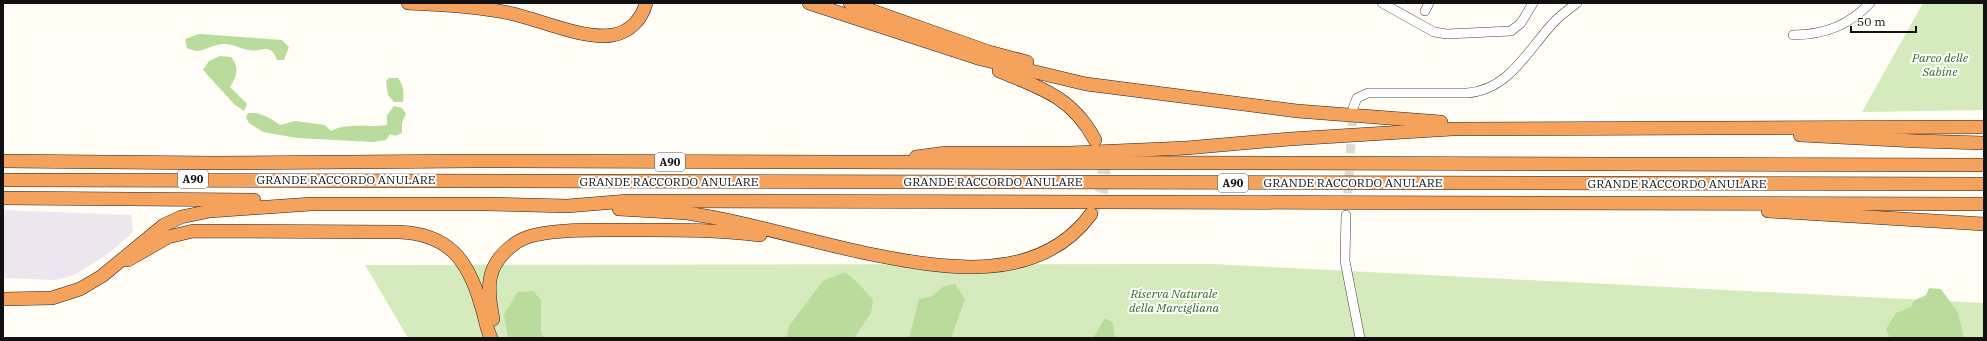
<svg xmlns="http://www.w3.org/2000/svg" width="1987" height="341" font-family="'IBM Plex Serif',serif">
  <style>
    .industrial { fill: #eee6ef }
    .green { fill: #d5ebbd }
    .forest { fill: #b9dc9c }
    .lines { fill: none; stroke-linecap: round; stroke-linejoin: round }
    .minor-tunnel { stroke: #dbdad3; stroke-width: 9; stroke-dasharray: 9 4.5; stroke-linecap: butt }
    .highway-tunnel { stroke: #dbdad3; stroke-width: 13; stroke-dasharray: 13 6; stroke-linecap: butt }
    .minor-casing { stroke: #444; stroke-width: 10 }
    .highway-casing { stroke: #222; stroke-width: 14 }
    .minor { stroke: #fff; stroke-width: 9 }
    .highway { stroke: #f5a25d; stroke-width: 13 }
    .labels { text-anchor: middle; stroke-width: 4; stroke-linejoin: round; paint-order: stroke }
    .shield { fill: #fff; stroke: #585858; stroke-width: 1 }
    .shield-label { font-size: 11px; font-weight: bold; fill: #111 }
    .park-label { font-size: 12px; font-style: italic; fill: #2f6b1f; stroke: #fff }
    .street-label { font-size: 12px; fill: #111; stroke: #fff }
  </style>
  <rect width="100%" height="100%" fill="#fffdf5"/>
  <polygon class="industrial" points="3,210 131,215 133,232 108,254 74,275 56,280 3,278"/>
  <g class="green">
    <polygon points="1923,3 1984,3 1984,110 1862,112"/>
    <polygon points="1211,264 1984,303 1984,338 408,338 365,265"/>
  </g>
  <g class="forest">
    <path d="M 199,34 L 282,40 L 289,47 L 284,60 L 277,60 C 270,41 262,53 249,50 C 240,49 237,45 225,44 C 214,44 208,49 198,51 C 195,51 190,49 187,48 L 185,39 Z"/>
    <path d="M 220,56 L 231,57 C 240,68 237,76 230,87 L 247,104 L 244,111 L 234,104 L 203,70 L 209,61 Z"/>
    <path d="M 389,78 L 398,78 C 404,86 404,92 403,102 L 394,102 L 388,95 L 386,81 Z"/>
    <path d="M 394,106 L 402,108 L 406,114 L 402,123 L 402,133 L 395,136 L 390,134 L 386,140 L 373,142 L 297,138 L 263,132 L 249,123 L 246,117 L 248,113 C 261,112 270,118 280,125 L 295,121 L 325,125 L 331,131 C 347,122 369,128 387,125 L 387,115 Z"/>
    <polygon points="845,272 858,283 873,300 871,313 854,338 786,338 789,326 823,281"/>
    <polygon points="955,284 965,299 951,338 909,338 919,299 931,297 944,286"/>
    <polygon points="1929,288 1941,289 1958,313 1964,338 1890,338 1886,329 1896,313 1911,307 1915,300 1926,295"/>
    <polygon points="533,291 541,300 541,333 544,338 508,338 504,314 518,292"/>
    <polygon points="1105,318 1113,323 1115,338 1093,338"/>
  </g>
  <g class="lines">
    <polyline class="minor-tunnel" points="1347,207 1353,110"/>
    <path class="highway-tunnel" d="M 1093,210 C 1104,192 1107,173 1101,153"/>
    <g class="minor-casing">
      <g id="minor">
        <polyline points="1382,3 1434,32 1447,34 1511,31 1521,23 1533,3"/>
        <polyline points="1425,11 1429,3"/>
        <path d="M 1793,35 C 1823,35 1849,26 1870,3"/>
        <path d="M 1353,108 L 1357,98 L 1368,93 L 1467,93 C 1510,90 1528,49 1555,21 C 1562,14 1569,9 1577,3"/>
        <polyline points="1346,215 1345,261 1360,338"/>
      </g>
    </g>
    <g class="highway-casing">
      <g id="highway">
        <path d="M 408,3 C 442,5 476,6 509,13 C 539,19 583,40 613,35 C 630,32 642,19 646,3"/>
        <polyline points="809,3 981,59 1086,84 1297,111 1441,122"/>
        <polyline points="850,3 989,52 1027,62"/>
        <path d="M 999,71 C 1041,88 1072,97 1095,140"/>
        <polyline points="1800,135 1916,141 1984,143"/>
        <polyline points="916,157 946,153 1070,153 1186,148 1290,139 1452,129 1984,127"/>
        <polyline points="3,161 214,163 473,161 1984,165"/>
        <polyline points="3,180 1984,184"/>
        <polyline points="3,198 254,200"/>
        <path d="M 619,209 L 687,213 L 711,217 C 764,227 817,243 870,254 C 944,269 1039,285 1091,214"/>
        <polyline points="1768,211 1984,224"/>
        <path d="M 128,260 L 168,237 L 193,231 L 399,232 C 449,234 468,260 481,305 C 485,316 486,328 491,338"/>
        <path d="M 3,299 L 52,298 L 80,289 L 102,276 L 164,225 L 181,217 L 210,211 L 311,204 L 487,204 L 567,206 L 628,201 L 669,201 C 1107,204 1546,201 1984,204"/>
        <path d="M 493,319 C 487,288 485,266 513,245 C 519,240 526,237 535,235 C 562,229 594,230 623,230 C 668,230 714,229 760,235"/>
      </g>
    </g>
    <use href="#minor" class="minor"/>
    <use href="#highway" class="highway"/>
  </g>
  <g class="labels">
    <g class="shield">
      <rect x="655" y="153" width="30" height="18" rx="3"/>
      <rect x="178" y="170" width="30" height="18" rx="3"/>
      <rect x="1218" y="174" width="30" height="18" rx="3"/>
    </g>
    <g class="shield-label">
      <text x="670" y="166">A90</text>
      <text x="193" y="183">A90</text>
      <text x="1233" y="187">A90</text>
    </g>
    <g class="park-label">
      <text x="1940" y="62">Parco delle<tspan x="1940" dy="14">Sabine</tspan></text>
      <text x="1174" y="298">Riserva Naturale<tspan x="1174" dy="14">della Marcigliana</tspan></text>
    </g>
    <g class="street-label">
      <text x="346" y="184">GRANDE RACCORDO ANULARE</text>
      <text x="669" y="186">GRANDE RACCORDO ANULARE</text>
      <text x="993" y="186">GRANDE RACCORDO ANULARE</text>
      <text x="1353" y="187">GRANDE RACCORDO ANULARE</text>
      <text x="1677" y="188">GRANDE RACCORDO ANULARE</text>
    </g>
  </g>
  <rect width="1987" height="341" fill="none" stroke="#111111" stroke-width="8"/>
  <path d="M1851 26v6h65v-6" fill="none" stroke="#111111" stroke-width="2"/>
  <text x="1857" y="26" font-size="12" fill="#111111" stroke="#ffffff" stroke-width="3" paint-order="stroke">50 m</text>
</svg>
